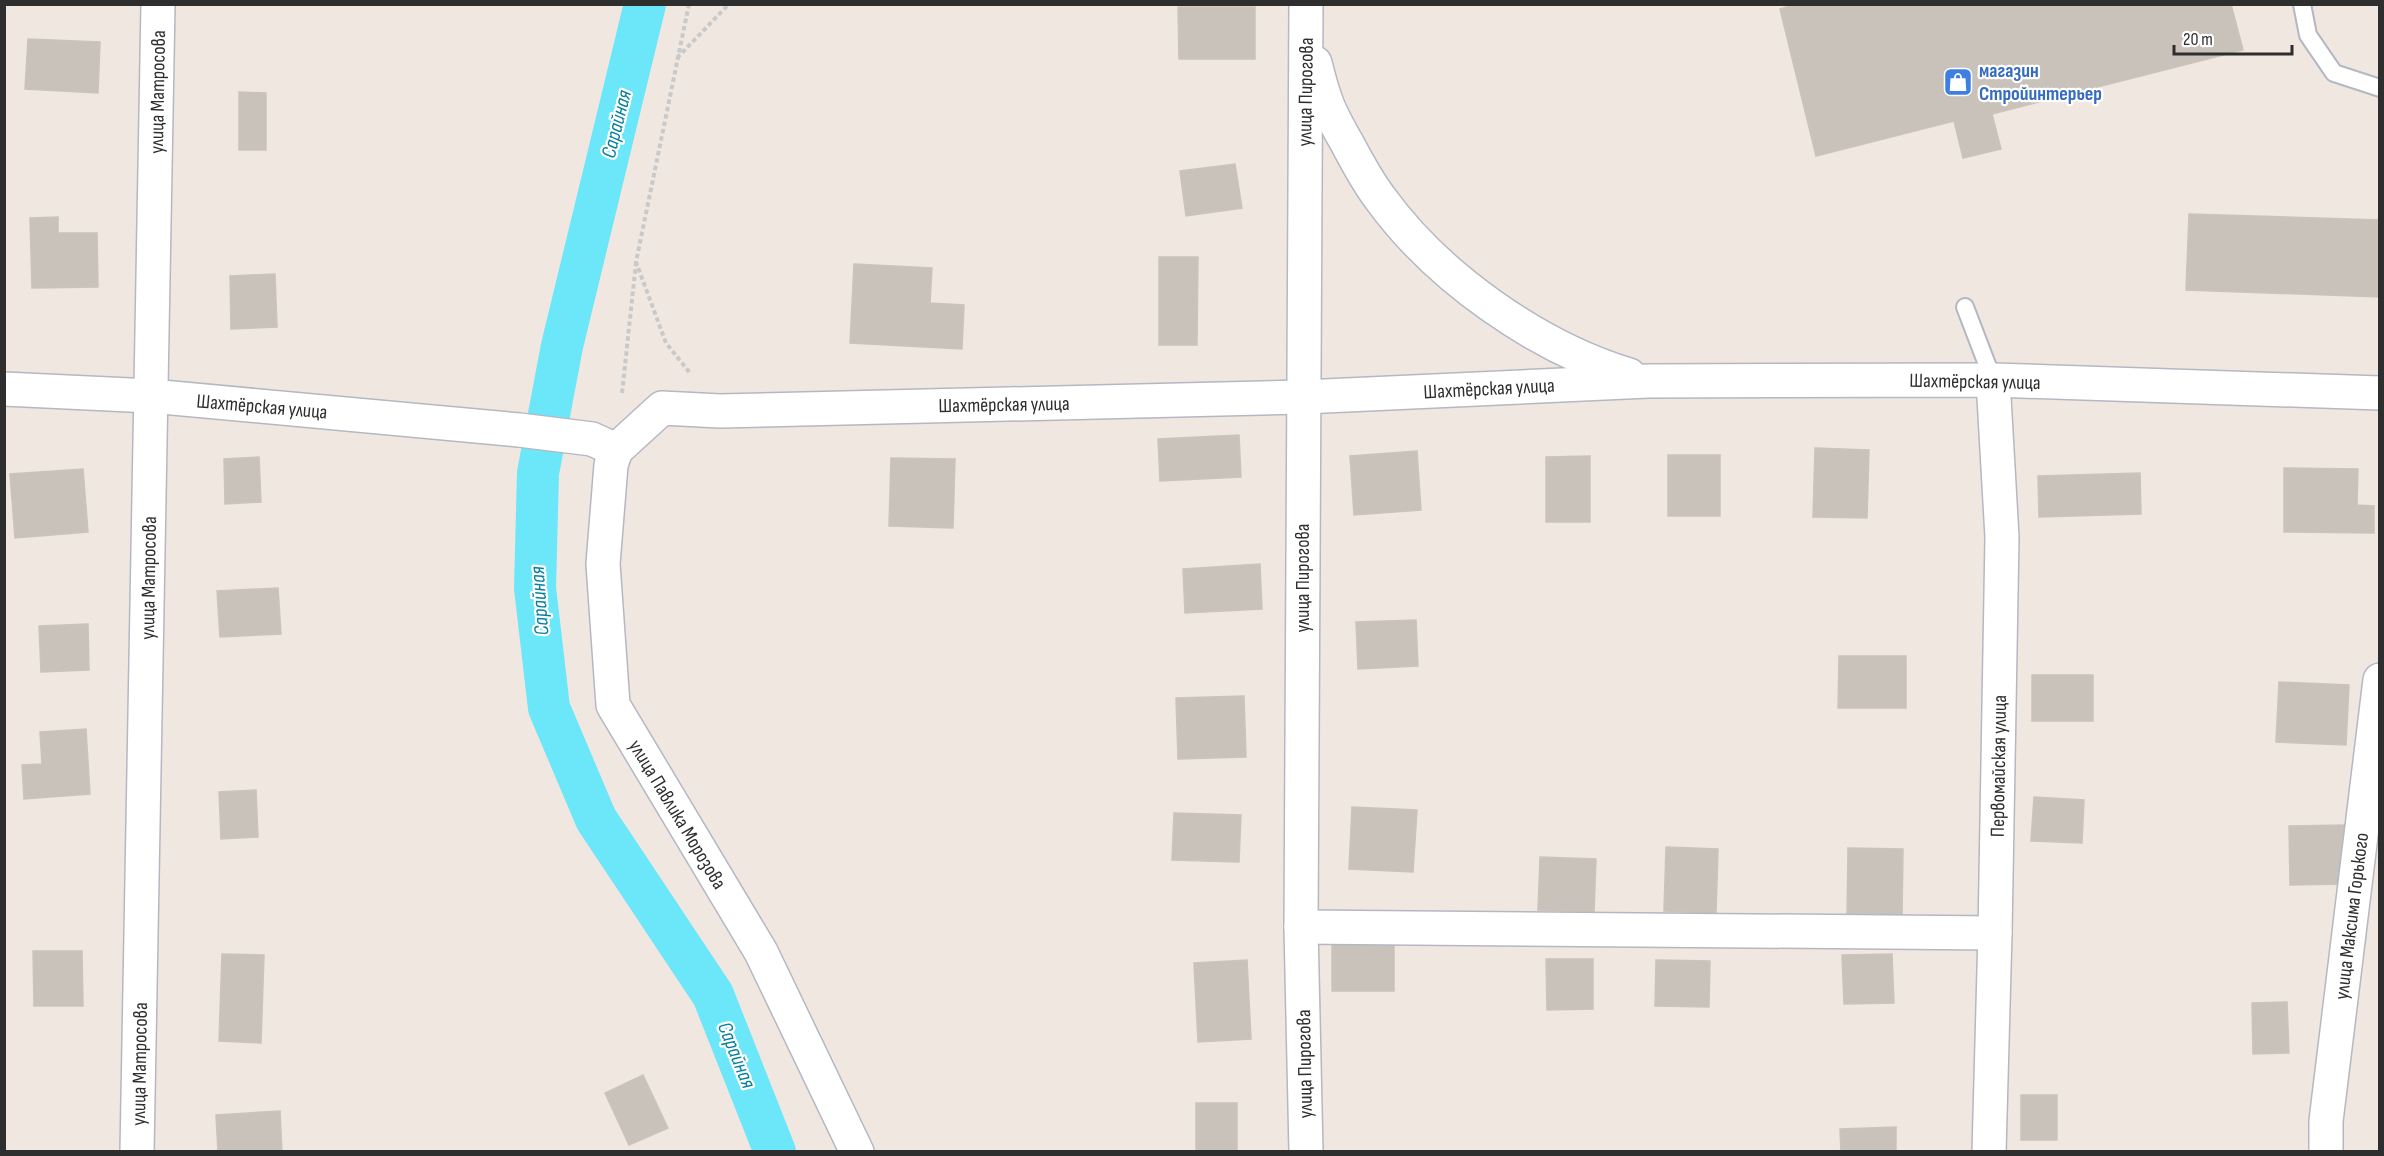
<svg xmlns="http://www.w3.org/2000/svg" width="2384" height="1156" font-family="'Sofia Sans Condensed',sans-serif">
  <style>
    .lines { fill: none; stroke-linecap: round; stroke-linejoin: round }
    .canal { stroke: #6ce7f9; stroke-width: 42 }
    .building { fill: #c8c2bb; stroke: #ccc3b9; stroke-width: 1.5 }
    .lane-casing { stroke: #b4b8c2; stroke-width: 20 }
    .street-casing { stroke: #b4b8c2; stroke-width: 36 }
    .secondary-casing { stroke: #b4b8c2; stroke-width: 36 }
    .path { stroke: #c9c9c9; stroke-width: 4; stroke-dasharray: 4.5 3; stroke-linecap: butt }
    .lane { stroke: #fff; stroke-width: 16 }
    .street { stroke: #fff; stroke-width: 33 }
    .secondary { stroke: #fff; stroke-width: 33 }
    .labels { text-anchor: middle; stroke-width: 4.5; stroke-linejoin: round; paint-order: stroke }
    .shop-label { font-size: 20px; font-weight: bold; fill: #366cbe; stroke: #fff; text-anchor: start }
    .street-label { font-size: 20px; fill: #2e2e2e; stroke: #fff }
    .water-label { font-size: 21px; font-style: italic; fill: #047f9e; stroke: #fff }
  </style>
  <rect width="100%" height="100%" fill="#f0e7e0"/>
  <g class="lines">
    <polyline class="canal" points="645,4 562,346 538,473 535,588 549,708 596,819 713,995 775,1152"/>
  </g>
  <g class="building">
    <polygon points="1796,4 2231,4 2243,50 1992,114 2001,149 1963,158 1954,121 1816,156 1780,9"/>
    <polygon points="1178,7 1255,7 1255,59 1179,59"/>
    <polygon points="28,39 100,42 98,93 25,89"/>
    <polygon points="239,92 266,93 266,150 239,150"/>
    <polygon points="1235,164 1242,208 1186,216 1180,171"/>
    <polygon points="2189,214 2380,220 2380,297 2186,290"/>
    <polygon points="58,217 58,233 97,233 98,287 32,288 30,218"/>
    <polygon points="1159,257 1198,257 1197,345 1159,345"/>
    <polygon points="854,264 932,268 930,303 964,305 962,349 850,343"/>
    <polygon points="275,274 277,327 231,329 230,276"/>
    <polygon points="1239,435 1241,477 1160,481 1158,439"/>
    <polygon points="1815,448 1869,450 1867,518 1813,517"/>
    <polygon points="1417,451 1421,510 1354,515 1350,456"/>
    <rect x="1668" y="455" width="52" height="61"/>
    <polygon points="1590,456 1590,522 1546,522 1546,457"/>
    <polygon points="259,457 261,502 225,504 224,459"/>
    <polygon points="891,458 955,459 953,528 889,526"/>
    <polygon points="2284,468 2358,469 2357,505 2374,506 2374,533 2284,532"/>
    <polygon points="83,469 88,532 15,538 10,474"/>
    <polygon points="2140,473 2141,514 2039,517 2038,476"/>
    <polygon points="1260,564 1262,609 1185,613 1183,569"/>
    <polygon points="278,588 281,634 220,637 217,591"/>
    <polygon points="1416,620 1418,666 1358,669 1356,622"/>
    <polygon points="88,624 89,670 41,672 39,626"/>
    <polygon points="1839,656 1906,656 1906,708 1838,708"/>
    <rect x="2032" y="675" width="61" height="46"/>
    <polygon points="2279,682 2349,685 2346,745 2276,742"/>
    <polygon points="1244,696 1246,757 1178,759 1176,698"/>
    <polygon points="86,729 90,794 24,799 22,765 42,764 40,732"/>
    <polygon points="256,790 258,837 221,839 219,792"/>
    <polygon points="2034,797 2084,800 2082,843 2031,841"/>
    <polygon points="1352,807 1417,810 1413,872 1349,869"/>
    <polygon points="1174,813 1241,815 1239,862 1172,860"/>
    <polygon points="2345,825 2346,884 2290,885 2289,826"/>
    <polygon points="1666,847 1718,849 1716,913 1664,911"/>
    <polygon points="1848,848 1903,849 1902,921 1847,920"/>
    <polygon points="1540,857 1596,859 1594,912 1538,910"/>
    <rect x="1332" y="941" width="62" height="50"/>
    <polygon points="33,951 82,951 83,1006 34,1006"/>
    <polygon points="222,954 264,955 261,1043 219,1041"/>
    <polygon points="1892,954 1894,1003 1844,1004 1842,955"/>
    <polygon points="1546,959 1593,959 1593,1009 1547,1010"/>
    <polygon points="1247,960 1251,1039 1198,1042 1194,963"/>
    <polygon points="1656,960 1710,961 1709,1007 1655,1006"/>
    <polygon points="2287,1002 2289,1053 2253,1054 2252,1003"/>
    <polygon points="643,1075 668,1128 629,1145 605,1093"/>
    <rect x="2021" y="1095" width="36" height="45"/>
    <rect x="1196" y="1103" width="41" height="49"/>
    <polygon points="280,1111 282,1152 218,1152 216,1115"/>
    <polygon points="1896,1127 1896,1152 1841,1152 1840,1129"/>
  </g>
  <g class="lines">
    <g class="lane-casing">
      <g id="lane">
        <polyline points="2302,4 2308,35 2334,73 2380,88"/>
        <polyline points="1965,307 1993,380"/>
      </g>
    </g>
    <g class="street-casing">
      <g id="street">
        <polyline points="4,389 151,396 519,430 592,439 616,450"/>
        <polyline points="1301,927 1995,933"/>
        <polyline points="137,1152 158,4"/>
        <polyline points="857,1152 761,952 613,705 603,564 611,465 616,450 662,408 720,411 1303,397"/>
        <polyline points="2326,1152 2326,1121 2380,680"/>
      </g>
    </g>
    <g class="secondary-casing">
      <g id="secondary">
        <polyline points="1306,4 1301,927 1306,1152"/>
        <path d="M 1315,63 C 1318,75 1321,87 1325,98 C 1330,114 1339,129 1347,143 C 1357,162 1367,181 1380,198 C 1437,277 1537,347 1629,375"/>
        <polyline points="1303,397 1648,381 1993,380 2380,393"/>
        <polyline points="1989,1152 1995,933 2002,537 1993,380"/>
      </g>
    </g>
    <g class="path">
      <polyline points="689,4 636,262 666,343 690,373"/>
      <polyline points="677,58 729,4"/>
      <polyline points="622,393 636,263"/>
    </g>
    <use href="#lane" class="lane"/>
    <use href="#street" class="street"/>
    <use href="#secondary" class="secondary"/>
  </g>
  <defs>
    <g id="shop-square" transform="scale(1.5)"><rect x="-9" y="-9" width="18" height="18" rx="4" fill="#3f7fe0" stroke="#fff"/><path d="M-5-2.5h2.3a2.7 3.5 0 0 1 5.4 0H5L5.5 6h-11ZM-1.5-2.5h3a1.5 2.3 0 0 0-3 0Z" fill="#fff"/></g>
  </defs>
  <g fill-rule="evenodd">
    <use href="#shop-square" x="1958" y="82"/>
  </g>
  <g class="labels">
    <g class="shop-label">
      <text x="1979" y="77">магазин<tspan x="1979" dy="23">Стройинтерьер</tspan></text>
    </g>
    <g class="street-label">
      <text transform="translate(157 92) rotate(-89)" y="7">улица Матросова</text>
      <text transform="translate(1305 92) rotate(-89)" y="7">улица Пирогова</text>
      <text transform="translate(1975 381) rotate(1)" y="7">Шахтёрская улица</text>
      <text transform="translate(1489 388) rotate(-3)" y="7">Шахтёрская улица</text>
      <text transform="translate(1004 404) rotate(-1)" y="7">Шахтёрская улица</text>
      <text transform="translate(262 406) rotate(5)" y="7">Шахтёрская улица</text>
      <text transform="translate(148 578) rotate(-89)" y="7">улица Матросова</text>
      <text transform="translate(1302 578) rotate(-90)" y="7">улица Пирогова</text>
      <text transform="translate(1998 766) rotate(-89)" y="7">Первомайская улица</text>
      <text transform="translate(678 814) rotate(59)" y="7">улица Павлика Морозова</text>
      <text transform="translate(2351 916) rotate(-83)" y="7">улица Максима Горького</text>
      <text transform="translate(139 1064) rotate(-89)" y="7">улица Матросова</text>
      <text transform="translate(1304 1064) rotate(-91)" y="7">улица Пирогова</text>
    </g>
    <g class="water-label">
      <text transform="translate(616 124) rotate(-76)" y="7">Сарайная</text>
      <text transform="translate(539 601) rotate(-94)" y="7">Сарайная</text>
      <text transform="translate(737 1055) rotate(68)" y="7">Сарайная</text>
    </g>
  </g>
  <rect width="2384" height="1156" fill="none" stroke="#2e2e2e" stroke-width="12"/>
  <path d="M2174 45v9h118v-9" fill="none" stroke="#2e2e2e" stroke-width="3"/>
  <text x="2183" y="45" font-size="18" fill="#2e2e2e" stroke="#ffffff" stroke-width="4.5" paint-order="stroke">20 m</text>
</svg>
